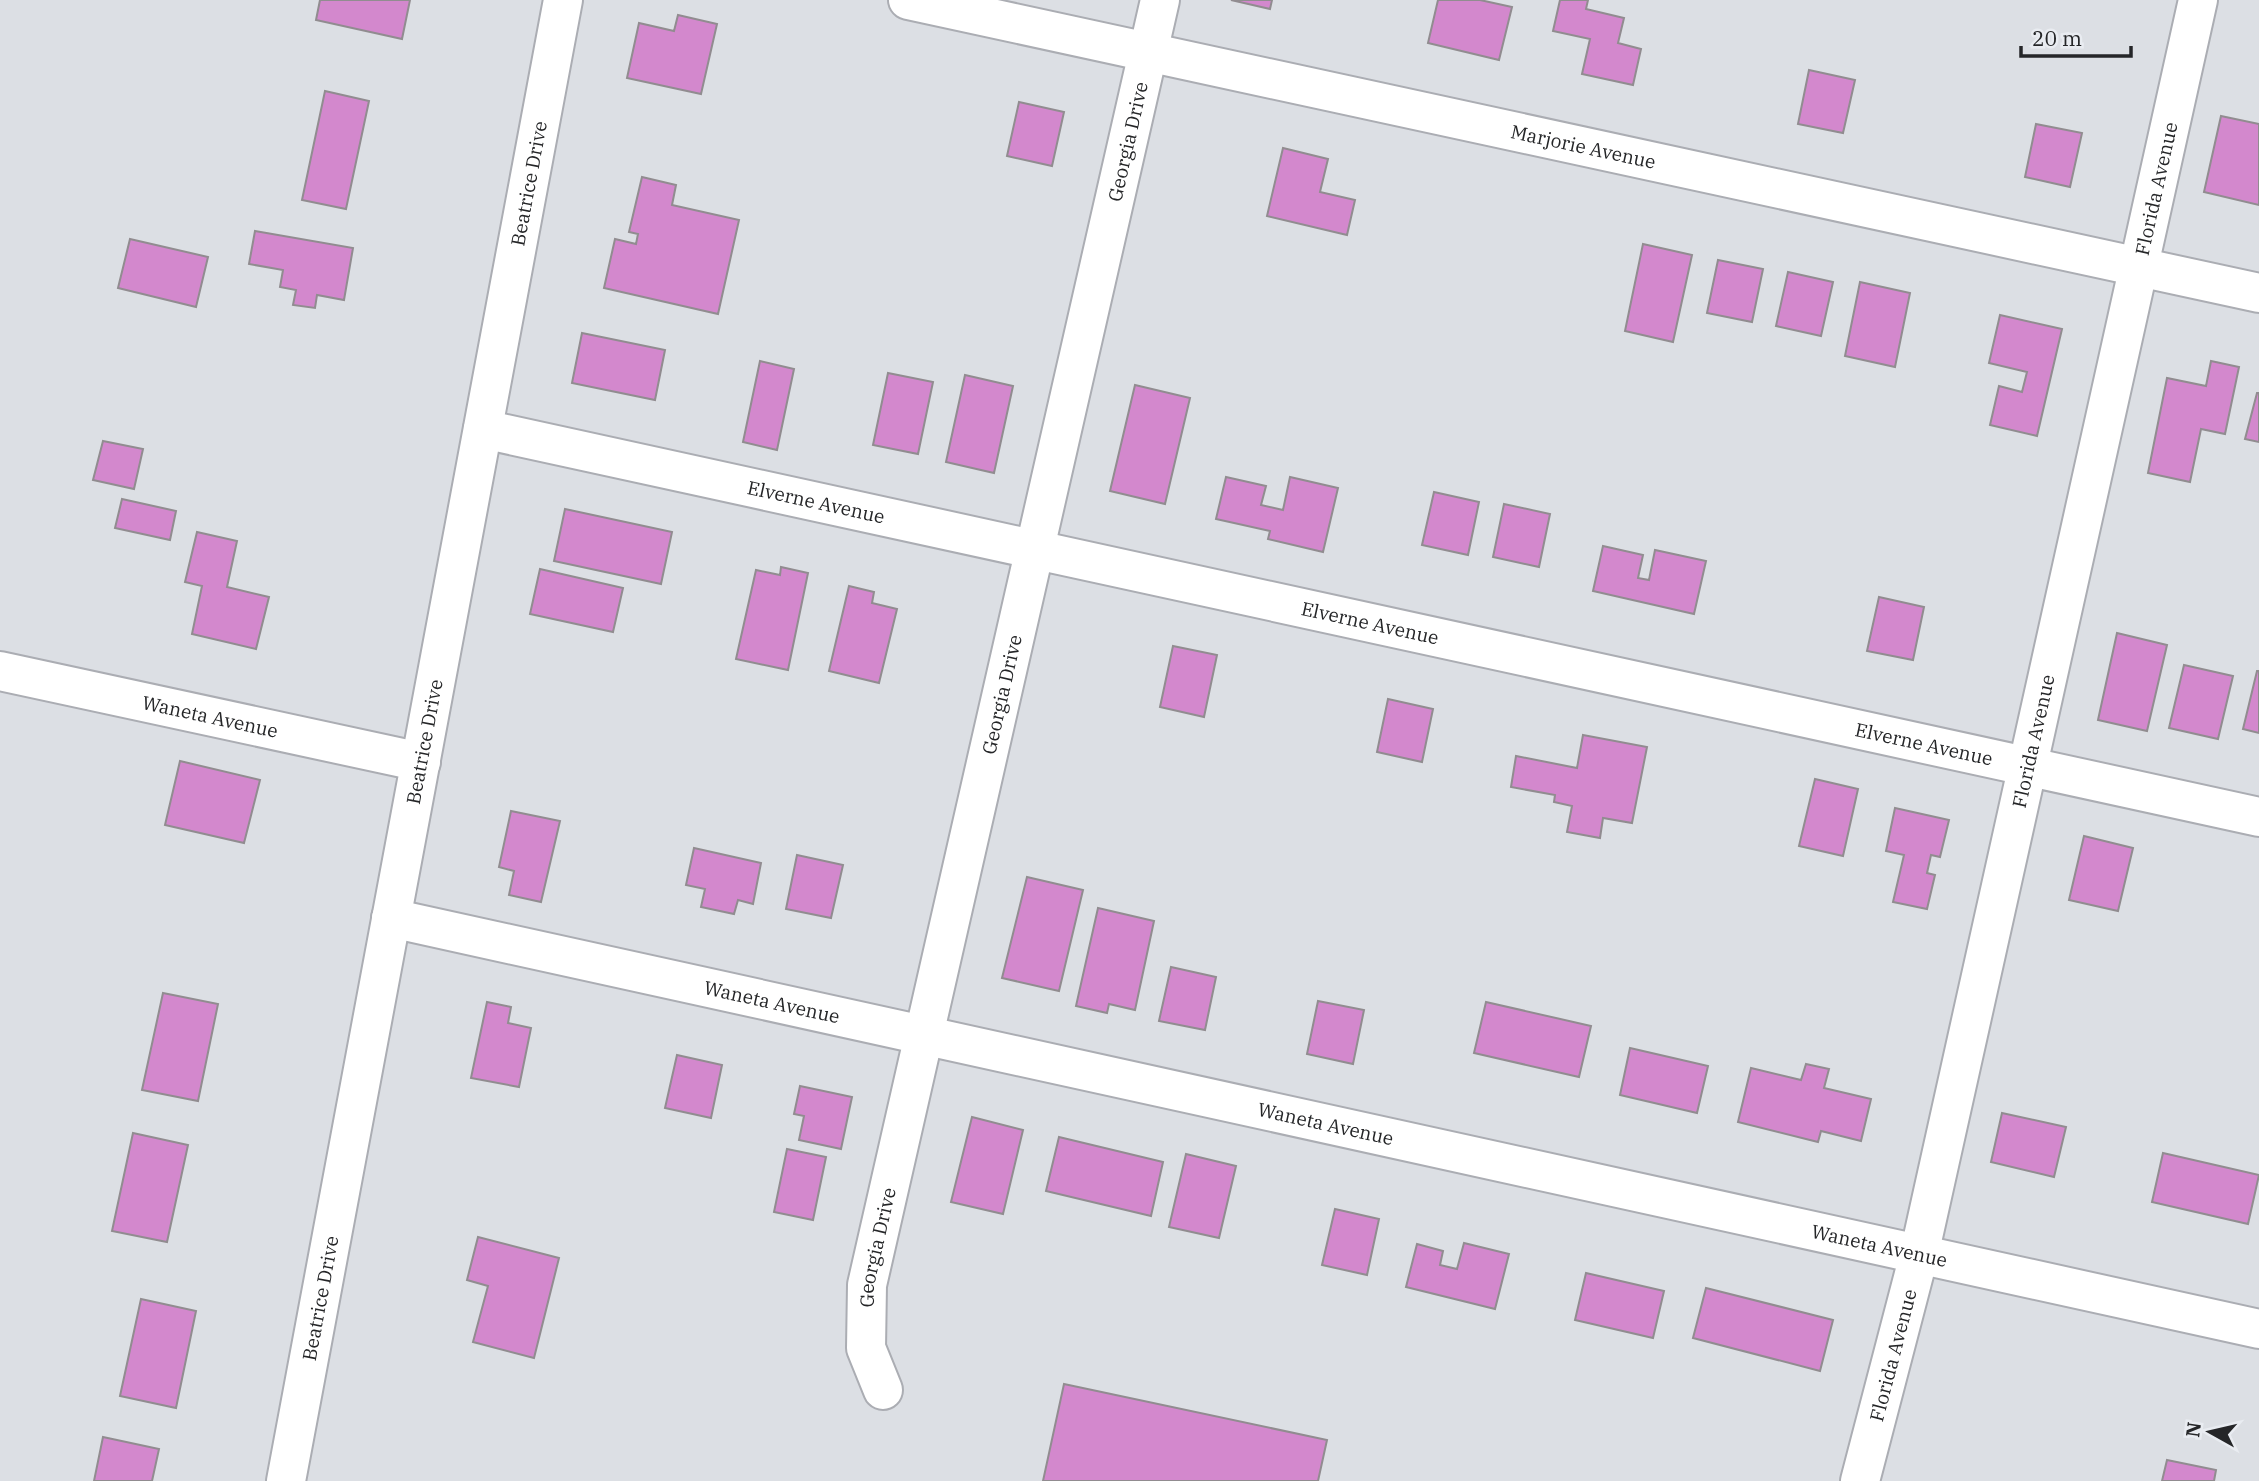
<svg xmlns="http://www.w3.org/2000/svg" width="2259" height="1481" font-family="'IBM Plex Serif',serif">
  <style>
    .building { fill: #d388cd; stroke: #918c90; stroke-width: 2 }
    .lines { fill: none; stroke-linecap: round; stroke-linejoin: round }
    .minor-casing { stroke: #abadb3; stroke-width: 42 }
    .tertiary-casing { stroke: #abadb3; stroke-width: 42 }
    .minor { stroke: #fff; stroke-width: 38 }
    .tertiary { stroke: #fff; stroke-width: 38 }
    .labels { text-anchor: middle; stroke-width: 6; stroke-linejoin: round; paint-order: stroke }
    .street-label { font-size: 19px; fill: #252628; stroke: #e9ecf1 }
  </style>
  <rect width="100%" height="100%" fill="#dcdfe4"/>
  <g class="building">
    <polygon points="320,0 410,0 402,39 316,20"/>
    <polygon points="1231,0 1272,0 1270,9"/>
    <polygon points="1438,0 1480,0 1512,7 1499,60 1428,43"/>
    <polygon points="1560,0 1588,0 1586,9 1624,18 1618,43 1641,49 1633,85 1582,74 1590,39 1553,31"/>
    <polygon points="678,15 717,24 701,94 627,78 639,23 674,31"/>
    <polygon points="1809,70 1855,80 1843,133 1798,124"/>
    <polygon points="325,91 369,101 346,209 302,200"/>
    <polygon points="1019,102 1064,112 1052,166 1007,156"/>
    <polygon points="2221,116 2259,124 2259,205 2204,192"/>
    <polygon points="2036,124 2082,133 2070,187 2025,177"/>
    <polygon points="1283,148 1328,159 1320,192 1355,200 1347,235 1267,216"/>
    <polygon points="642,177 676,185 672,205 739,220 718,314 604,288 615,239 636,244 638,234 629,232"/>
    <polygon points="255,231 353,248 344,300 317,295 315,308 293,305 296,290 280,287 283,270 249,264"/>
    <polygon points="130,239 208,257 196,307 118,288"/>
    <polygon points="1643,244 1692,255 1673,342 1625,331"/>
    <polygon points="1718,260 1763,269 1752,322 1707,313"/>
    <polygon points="1788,272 1833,282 1821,336 1776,326"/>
    <polygon points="1860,282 1910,293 1895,367 1845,356"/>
    <polygon points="2000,315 2062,329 2037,436 1990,425 1999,386 2022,392 2027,372 1989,363"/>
    <polygon points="582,333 665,350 655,400 572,383"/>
    <polygon points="760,361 794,369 777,450 743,442"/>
    <polygon points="2211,361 2239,367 2225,434 2201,429 2190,482 2148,473 2167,378 2206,386"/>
    <polygon points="888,373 933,382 918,454 873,445"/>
    <polygon points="965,375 1013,386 994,473 946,462"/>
    <polygon points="1135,385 1190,398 1165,504 1110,491"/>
    <polygon points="2257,393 2259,393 2259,442 2245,439"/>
    <polygon points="103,441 143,449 134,489 93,480"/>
    <polygon points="1226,477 1266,486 1261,505 1283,510 1290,477 1338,488 1323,552 1268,539 1270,531 1216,519"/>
    <polygon points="1434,492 1479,502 1468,555 1422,545"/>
    <polygon points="122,499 176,511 170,540 115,528"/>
    <polygon points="1504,504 1550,514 1539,567 1493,557"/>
    <polygon points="565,509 672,532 661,584 554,561"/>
    <polygon points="197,532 237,541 227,587 269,597 256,649 192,634 202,586 185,582"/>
    <polygon points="1603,546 1643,555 1638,578 1649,580 1655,550 1706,561 1694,614 1593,591"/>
    <polygon points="781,567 808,573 788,670 736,659 756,570 780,575"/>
    <polygon points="540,569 623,588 613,632 530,614"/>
    <polygon points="849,586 874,592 872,603 897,609 879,683 829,671"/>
    <polygon points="1879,597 1924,607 1913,660 1867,651"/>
    <polygon points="2117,633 2167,645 2147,731 2098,720"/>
    <polygon points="1173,646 1217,655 1204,717 1160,707"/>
    <polygon points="2184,665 2233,676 2218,739 2169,728"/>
    <polygon points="2257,671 2259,671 2259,733 2243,729"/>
    <polygon points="1388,699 1433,709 1422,762 1377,752"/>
    <polygon points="1583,735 1647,747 1632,823 1603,818 1600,838 1567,832 1572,806 1554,802 1555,795 1511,787 1516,756 1577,768"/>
    <polygon points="180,761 260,780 244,843 165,825"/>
    <polygon points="1815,779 1858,789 1843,856 1799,846"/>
    <polygon points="1895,808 1949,820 1940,857 1931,855 1927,873 1935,875 1927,909 1893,902 1904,855 1886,851"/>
    <polygon points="511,811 560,821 541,902 509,895 514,871 499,867"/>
    <polygon points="2084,836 2133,848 2118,911 2069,900"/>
    <polygon points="694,848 761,863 753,904 738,900 734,914 701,907 705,889 686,885"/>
    <polygon points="797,855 843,865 831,918 786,909"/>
    <polygon points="1027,877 1083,890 1059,991 1002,978"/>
    <polygon points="1098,908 1154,921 1135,1010 1109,1004 1107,1013 1076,1006"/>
    <polygon points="1171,967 1216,977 1205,1030 1159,1021"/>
    <polygon points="163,993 218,1004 198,1101 142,1090"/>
    <polygon points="1318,1001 1364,1010 1353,1064 1307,1054"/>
    <polygon points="487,1002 511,1007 508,1023 531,1028 519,1087 471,1078"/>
    <polygon points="1486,1002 1591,1026 1579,1077 1474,1053"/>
    <polygon points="1630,1048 1708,1066 1697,1113 1620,1095"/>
    <polygon points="677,1055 722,1065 711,1118 665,1108"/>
    <polygon points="1806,1064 1829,1069 1824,1088 1871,1099 1861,1141 1821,1131 1818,1142 1738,1122 1751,1068 1801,1080"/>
    <polygon points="800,1086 852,1097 841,1149 799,1140 804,1116 794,1114"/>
    <polygon points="2002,1113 2066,1127 2054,1177 1991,1162"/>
    <polygon points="972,1117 1023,1130 1003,1214 951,1202"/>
    <polygon points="133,1133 188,1145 167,1242 112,1231"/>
    <polygon points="1059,1137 1163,1162 1151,1216 1046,1191"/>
    <polygon points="787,1149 826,1157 813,1220 774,1212"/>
    <polygon points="2163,1153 2259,1175 2248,1224 2152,1202"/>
    <polygon points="1186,1154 1236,1166 1219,1238 1169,1227"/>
    <polygon points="1335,1209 1379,1219 1367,1275 1322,1265"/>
    <polygon points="478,1237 559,1258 534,1358 473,1342 488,1286 467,1280"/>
    <polygon points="1464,1243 1509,1254 1495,1309 1406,1287 1417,1244 1443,1251 1440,1265 1457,1269"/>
    <polygon points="1586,1273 1664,1291 1653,1338 1575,1320"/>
    <polygon points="1706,1288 1833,1320 1820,1371 1693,1338"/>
    <polygon points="141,1299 196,1311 176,1408 120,1396"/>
    <polygon points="1064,1384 1327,1440 1318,1481 1043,1481"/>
    <polygon points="103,1437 159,1449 152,1481 94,1481"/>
    <polygon points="2167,1460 2216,1470 2214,1481 2162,1481"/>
  </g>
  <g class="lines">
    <g class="minor-casing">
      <g id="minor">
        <path id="s1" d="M 908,0 L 2259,293"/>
        <path id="s2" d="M 483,429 L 2259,817"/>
        <path id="s3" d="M 0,671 L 421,762"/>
        <path id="s4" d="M 391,918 L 2259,1329"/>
        <path id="s5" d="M 883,1390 L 866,1348 L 867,1285 L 1160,0"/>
        <path id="s6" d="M 1860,1481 L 1919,1255 L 2198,0"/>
      </g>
    </g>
    <g class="tertiary-casing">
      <g id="tertiary">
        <path id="s7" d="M 286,1481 L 563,0"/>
      </g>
    </g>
    <use href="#minor" class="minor"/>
    <use href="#tertiary" class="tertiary"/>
  </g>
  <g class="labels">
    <g class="street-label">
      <text dy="7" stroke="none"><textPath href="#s5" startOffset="1281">Georgia Drive</textPath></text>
      <text dy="7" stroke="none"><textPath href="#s1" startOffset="691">Marjorie Avenue</textPath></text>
      <text dy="7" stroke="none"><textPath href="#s7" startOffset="1320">Beatrice Drive</textPath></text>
      <text dy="7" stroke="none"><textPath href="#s6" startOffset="1326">Florida Avenue</textPath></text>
      <text dy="7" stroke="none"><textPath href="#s2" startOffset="341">Elverne Avenue</textPath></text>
      <text dy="7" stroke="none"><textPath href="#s2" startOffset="908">Elverne Avenue</textPath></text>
      <text dy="7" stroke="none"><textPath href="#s5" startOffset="714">Georgia Drive</textPath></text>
      <text dy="7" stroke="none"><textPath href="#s3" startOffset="215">Waneta Avenue</textPath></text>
      <text dy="7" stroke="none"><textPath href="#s7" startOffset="752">Beatrice Drive</textPath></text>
      <text dy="7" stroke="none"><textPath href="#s6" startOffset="760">Florida Avenue</textPath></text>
      <text dy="7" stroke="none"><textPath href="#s2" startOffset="1475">Elverne Avenue</textPath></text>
      <text dy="7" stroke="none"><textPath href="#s4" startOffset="390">Waneta Avenue</textPath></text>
      <text dy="7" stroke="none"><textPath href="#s4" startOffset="957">Waneta Avenue</textPath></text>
      <text dy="7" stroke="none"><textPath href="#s4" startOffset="1524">Waneta Avenue</textPath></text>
      <text dy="7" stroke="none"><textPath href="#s5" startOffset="147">Georgia Drive</textPath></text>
      <text dy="7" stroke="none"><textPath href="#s7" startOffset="186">Beatrice Drive</textPath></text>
      <text dy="7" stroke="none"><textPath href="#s6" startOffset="130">Florida Avenue</textPath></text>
    </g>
  </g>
  <g transform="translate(2210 1432) rotate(278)" stroke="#e9ecf1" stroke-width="5" paint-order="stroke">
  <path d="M0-5L12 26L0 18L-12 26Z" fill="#252628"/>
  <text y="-10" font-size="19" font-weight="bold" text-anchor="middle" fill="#252628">N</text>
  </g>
  <path d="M2021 46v10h110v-10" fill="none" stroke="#252628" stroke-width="3.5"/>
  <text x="2032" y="46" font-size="21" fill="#252628" stroke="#e9ecf1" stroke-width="5" paint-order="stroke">20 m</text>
</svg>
